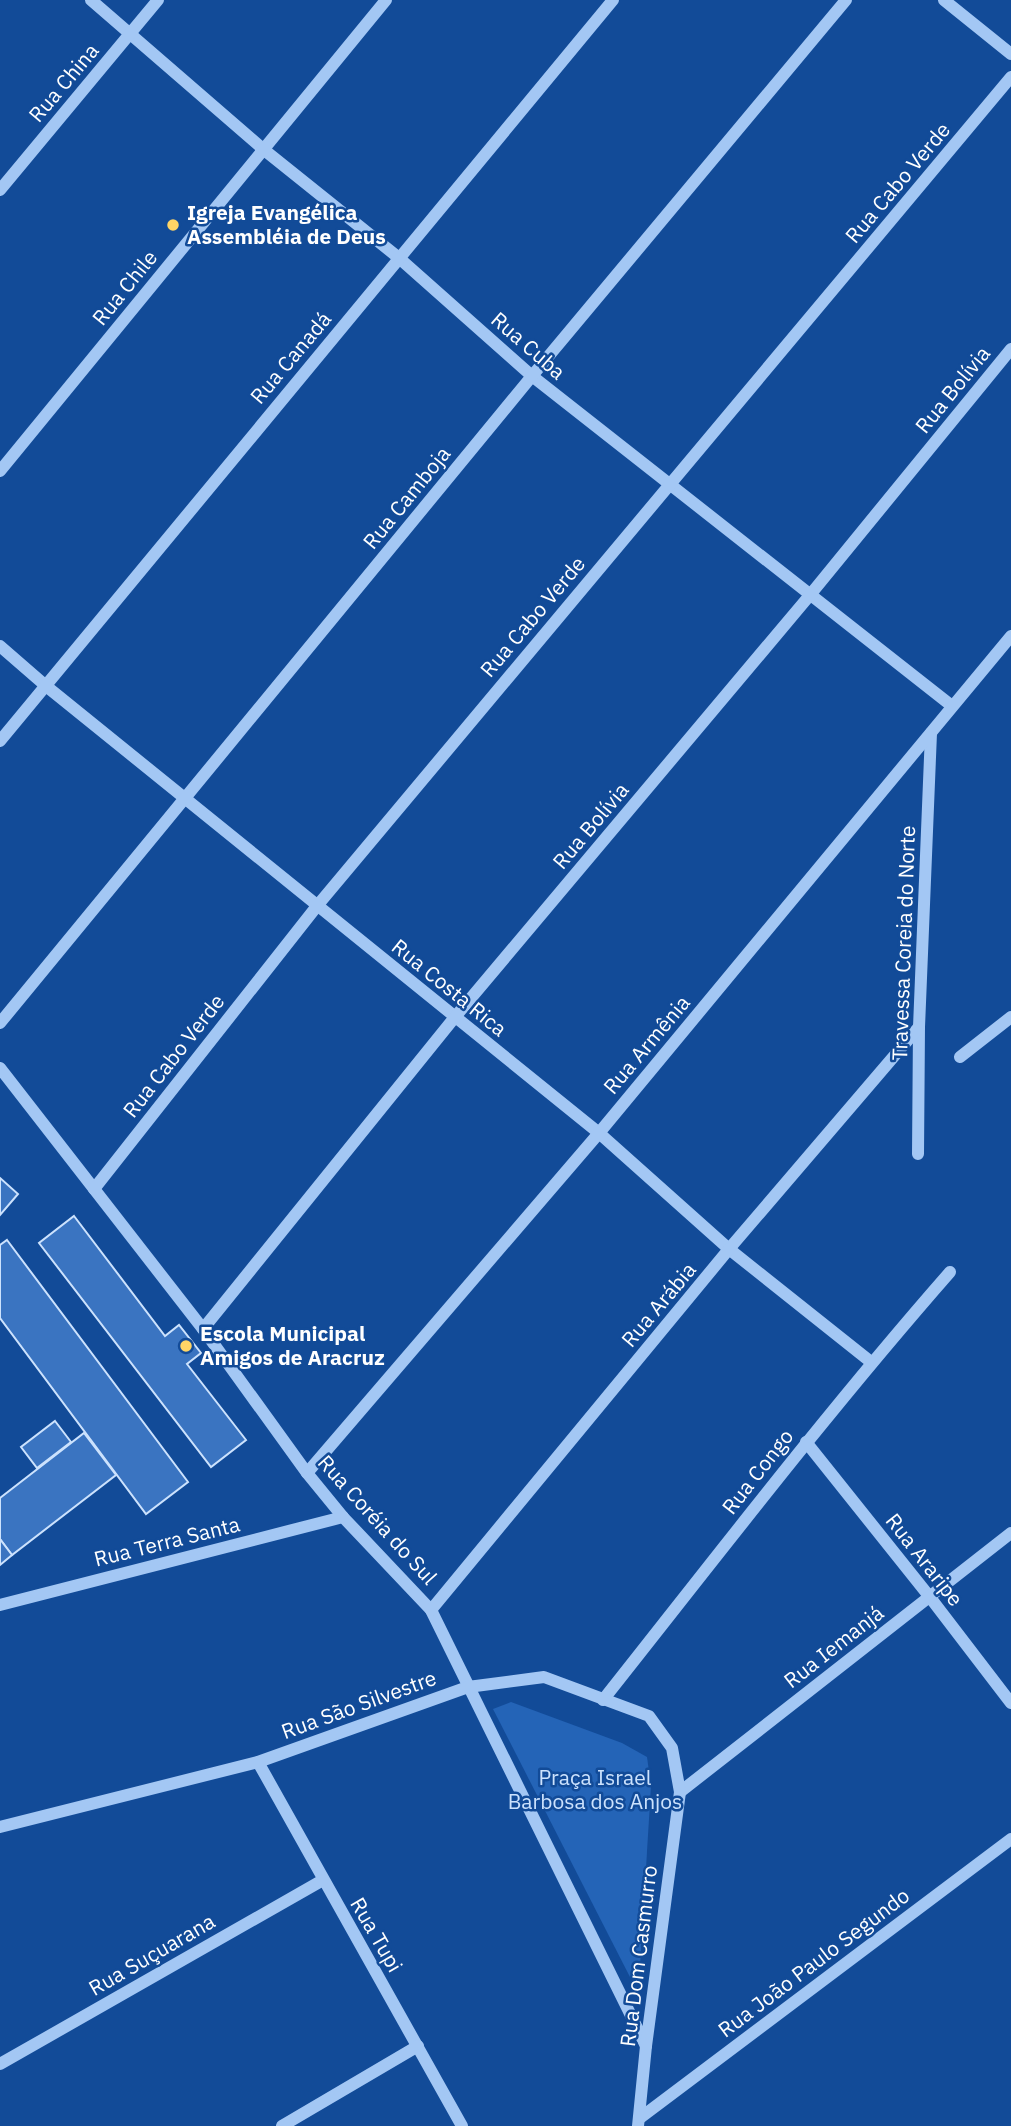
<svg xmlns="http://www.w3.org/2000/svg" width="1011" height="2126" font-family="'IBM Plex Sans',sans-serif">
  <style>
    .green { fill: #2464b7 }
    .building { fill: #3a74c1; stroke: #cce2fd; stroke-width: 2 }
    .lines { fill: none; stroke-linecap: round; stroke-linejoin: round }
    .minor { stroke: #a3c7f4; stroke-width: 12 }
    .poi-dot { fill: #ffd566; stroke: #124b98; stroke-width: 2.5 }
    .labels { text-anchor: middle; stroke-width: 5; stroke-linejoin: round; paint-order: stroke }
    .street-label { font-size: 21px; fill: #fff; stroke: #124b98 }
    .poi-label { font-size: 21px; font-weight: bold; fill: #fff; stroke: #124b98; text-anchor: start }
    .park-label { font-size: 21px; fill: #cce2fd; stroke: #124b98 }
  </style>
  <rect width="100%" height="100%" fill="#124b98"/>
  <polygon class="green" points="511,1702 622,1743 647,1757 651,1786 640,1966 630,1977 493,1709"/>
  <g class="building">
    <polygon points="0,1178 18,1194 0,1215"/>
    <polygon points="74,1216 165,1336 179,1325 201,1353 187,1364 246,1440 211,1467 39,1243"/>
    <polygon points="7,1240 188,1482 146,1514 0,1318 0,1245"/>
    <polygon points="55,1421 71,1442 37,1468 21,1447"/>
    <polygon points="84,1433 116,1475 12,1555 0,1539 0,1498"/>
    <polygon points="0,1539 12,1555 0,1565"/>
  </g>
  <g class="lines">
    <g class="minor">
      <polyline points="91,0 263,149 399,258 532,376 952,706"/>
      <polyline points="944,0 1011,54"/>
      <polyline points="0,190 158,0"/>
      <polyline points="0,471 386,0"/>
      <polyline points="0,646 46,686 599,1133 729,1249 871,1362"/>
      <polyline points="0,741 613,0"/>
      <polyline points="0,1023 532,376 846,0"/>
      <polyline points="960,1057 1011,1017"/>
      <polyline points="0,1068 203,1329 307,1473 343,1517 431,1610 646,2046"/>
      <polyline points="918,1154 919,1027 931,733"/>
      <polyline points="94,1189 317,906 1011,77"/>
      <polyline points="203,1329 455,1017 810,595 1011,349"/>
      <polyline points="806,1442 929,1596 1011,1703"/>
      <polyline points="307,1473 599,1133 1011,636"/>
      <polyline points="0,1605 343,1517"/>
      <polyline points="431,1610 729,1249 919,1027"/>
      <path d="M 603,1700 C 717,1556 829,1410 950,1272"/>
      <polyline points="258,1762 462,2126"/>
      <polyline points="680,1792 1011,1533"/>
      <polyline points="0,1827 258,1762 468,1687 544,1677 649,1716 672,1748 680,1792 646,2046 638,2126"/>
      <polyline points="0,2064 323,1880"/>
      <polyline points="640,2118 1011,1839"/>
      <polyline points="282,2126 418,2046"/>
    </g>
  </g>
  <g class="poi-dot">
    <circle cx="173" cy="225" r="7"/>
    <circle cx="186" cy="1346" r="7"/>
  </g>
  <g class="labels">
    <g class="street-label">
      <text transform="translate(64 83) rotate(-50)" y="7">Rua China</text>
      <text transform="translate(898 183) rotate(-50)" y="7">Rua Cabo Verde</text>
      <text transform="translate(125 288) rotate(-51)" y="7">Rua Chile</text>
      <text transform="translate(528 346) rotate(41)" y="7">Rua Cuba</text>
      <text transform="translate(291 358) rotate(-50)" y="7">Rua Canadá</text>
      <text transform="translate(953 390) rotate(-51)" y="7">Rua Bolívia</text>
      <text transform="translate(407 498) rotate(-51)" y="7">Rua Camboja</text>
      <text transform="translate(533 617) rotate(-50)" y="7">Rua Cabo Verde</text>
      <text transform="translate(591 826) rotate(-50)" y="7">Rua Bolívia</text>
      <text transform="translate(904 943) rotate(-88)" y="7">Travessa Coreia do Norte</text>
      <text transform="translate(449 988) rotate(39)" y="7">Rua Costa Rica</text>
      <text transform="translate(647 1045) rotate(-50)" y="7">Rua Armênia</text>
      <text transform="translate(174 1056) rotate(-52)" y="7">Rua Cabo Verde</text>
      <text transform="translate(659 1305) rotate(-50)" y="7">Rua Arábia</text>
      <text transform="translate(758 1472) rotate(-52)" y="7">Rua Congo</text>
      <text transform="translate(377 1520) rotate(48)" y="7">Rua Coréia do Sul</text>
      <text transform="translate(167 1542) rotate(-14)" y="7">Rua Terra Santa</text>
      <text transform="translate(924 1560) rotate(52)" y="7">Rua Araripe</text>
      <text transform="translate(834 1647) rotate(-38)" y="7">Rua Iemanjá</text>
      <text transform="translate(359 1705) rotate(-20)" y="7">Rua São Silvestre</text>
      <text transform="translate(376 1935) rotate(60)" y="7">Rua Tupi</text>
      <text transform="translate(152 1955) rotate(-30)" y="7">Rua Suçuarana</text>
      <text transform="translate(639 1956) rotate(-83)" y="7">Rua Dom Casmurro</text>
      <text transform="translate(814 1963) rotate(-37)" y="7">Rua João Paulo Segundo</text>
    </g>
    <g class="poi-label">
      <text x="187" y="220">Igreja Evangélica<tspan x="187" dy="24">Assembléia de Deus</tspan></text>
      <text x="200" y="1341">Escola Municipal<tspan x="200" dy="24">Amigos de Aracruz</tspan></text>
    </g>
    <g class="park-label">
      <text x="595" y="1785">Praça Israel<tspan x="595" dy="24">Barbosa dos Anjos</tspan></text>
    </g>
  </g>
</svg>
